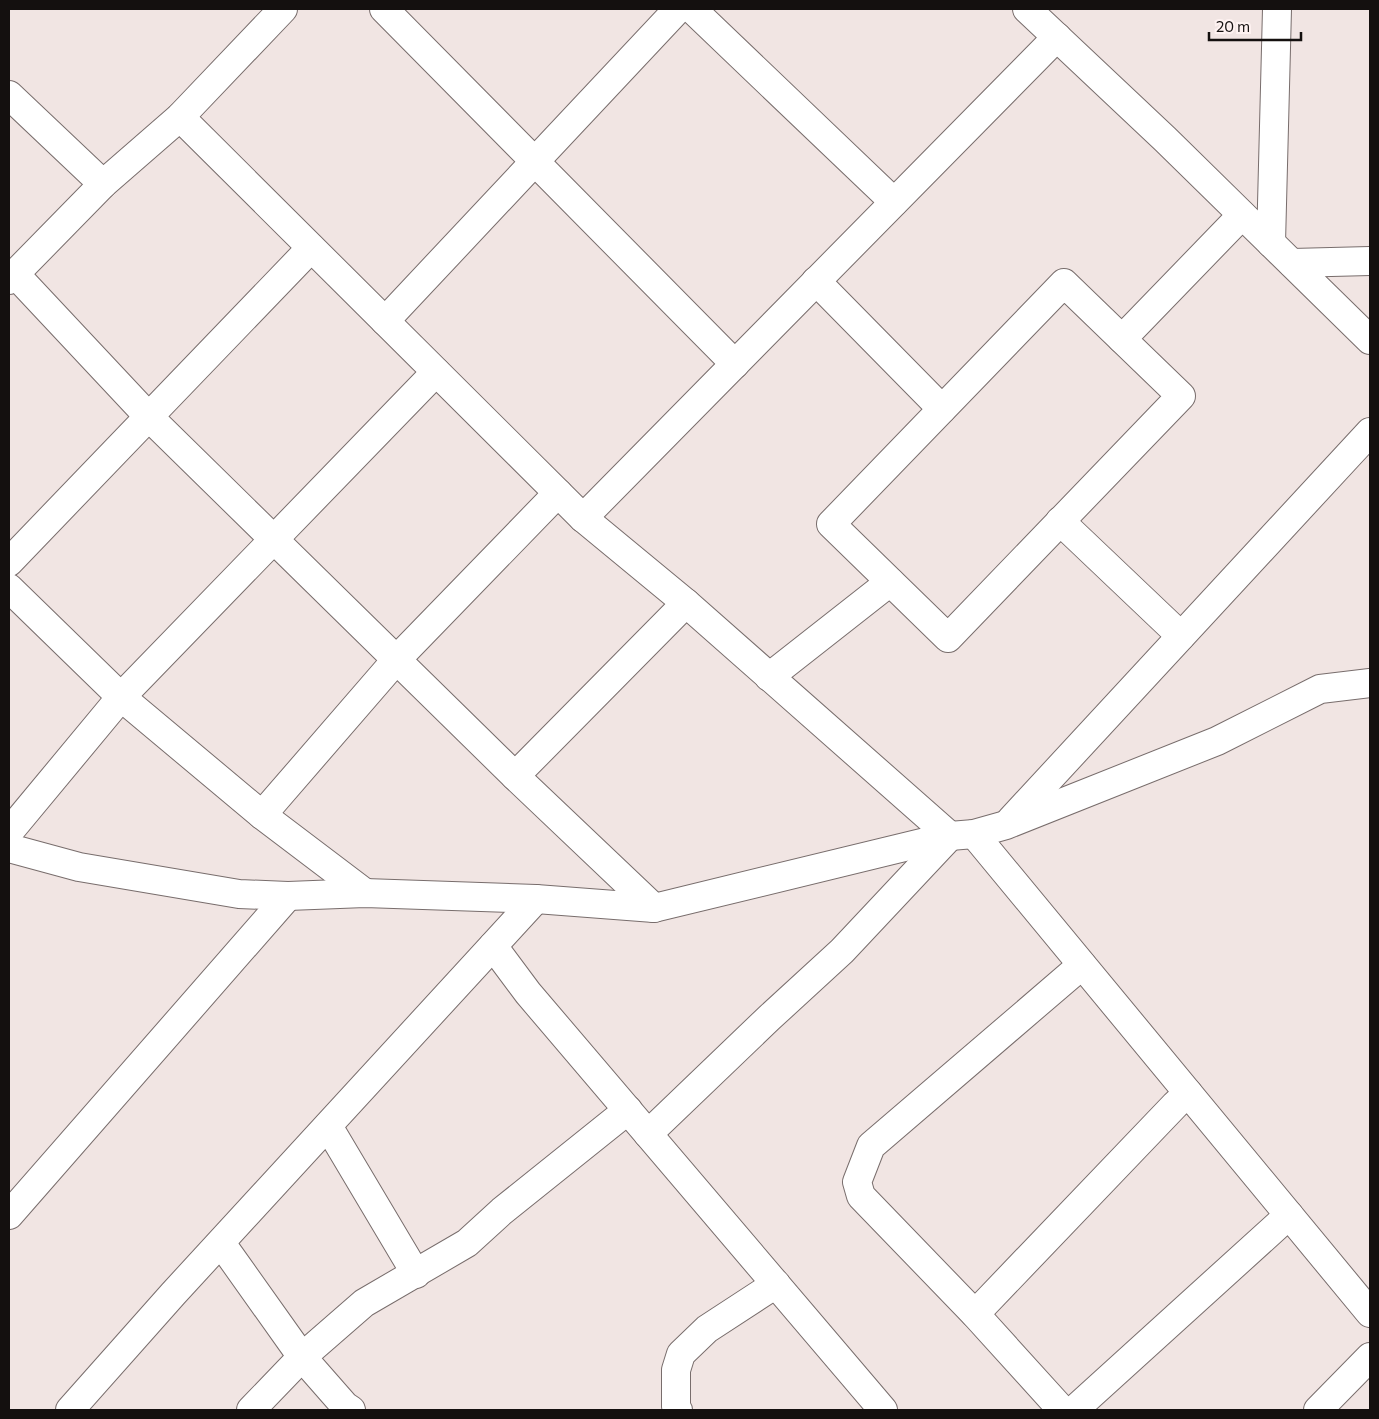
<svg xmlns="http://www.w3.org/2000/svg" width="1379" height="1419" font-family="Commissioner,sans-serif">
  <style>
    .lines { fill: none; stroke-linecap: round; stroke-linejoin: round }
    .minor-casing { stroke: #786d6c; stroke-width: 30 }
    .minor { stroke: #fff; stroke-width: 28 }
  </style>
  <rect width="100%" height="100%" fill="#f1e5e3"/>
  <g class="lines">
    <g class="minor-casing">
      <g id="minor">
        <polyline points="384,9 735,364"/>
        <polyline points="692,9 894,202"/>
        <polyline points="1027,9 1165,139 1370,340"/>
        <polyline points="9,95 103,184"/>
        <polyline points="180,117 583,518 686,603 950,836 842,951 769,1018 648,1134"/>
        <polyline points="1271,243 1277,9"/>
        <polyline points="1292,263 1370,261"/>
        <polyline points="15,274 149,417 515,776 654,908"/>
        <polyline points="9,280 103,184 180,117 283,9"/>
        <polyline points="816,281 942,409"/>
        <polygon points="1064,283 1181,396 948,638 831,524"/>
        <polyline points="385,321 678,9"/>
        <polyline points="1122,339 1242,215"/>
        <polyline points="583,518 1057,37"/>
        <polyline points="1060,521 1181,636"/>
        <polyline points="9,562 311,248"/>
        <polyline points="9,588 121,697 262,815 365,893"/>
        <polyline points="769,677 890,582"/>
        <polyline points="515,776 686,603"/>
        <polyline points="262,815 397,659 558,493"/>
        <polyline points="1011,820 1370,432"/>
        <polyline points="9,832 121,697 436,372"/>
        <polyline points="974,834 1370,1313"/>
        <polyline points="9,848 79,867 239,894 288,896 365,893 536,899 654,908 950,836 974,834 1006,825 1217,741 1320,689 1370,683"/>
        <polyline points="493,946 528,993 883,1410"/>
        <polyline points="328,1126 416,1274"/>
        <polyline points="9,1215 288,896"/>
        <polyline points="221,1243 302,1357 345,1406 351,1410"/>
        <polyline points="975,1314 1175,1105 1188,1093"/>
        <polyline points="70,1410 173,1294 536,899"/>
        <polyline points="251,1410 302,1357 364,1303 467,1243 502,1211 628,1110"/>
        <polyline points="678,1410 676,1407 676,1370 681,1354 707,1329 776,1284"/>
        <polyline points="1062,1410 975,1314 861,1196 857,1182 871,1146 1082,965"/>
        <polyline points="1074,1410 1289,1215"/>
        <polyline points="1318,1410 1370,1357"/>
      </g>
    </g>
    <use href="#minor" class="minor"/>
  </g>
  <rect width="1379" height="1419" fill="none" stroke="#14100f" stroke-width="20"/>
  <path d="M1209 32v8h92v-8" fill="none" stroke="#14100f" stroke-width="2.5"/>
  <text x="1216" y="32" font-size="15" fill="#14100f" stroke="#fef2f1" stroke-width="4" paint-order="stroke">20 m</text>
</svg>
